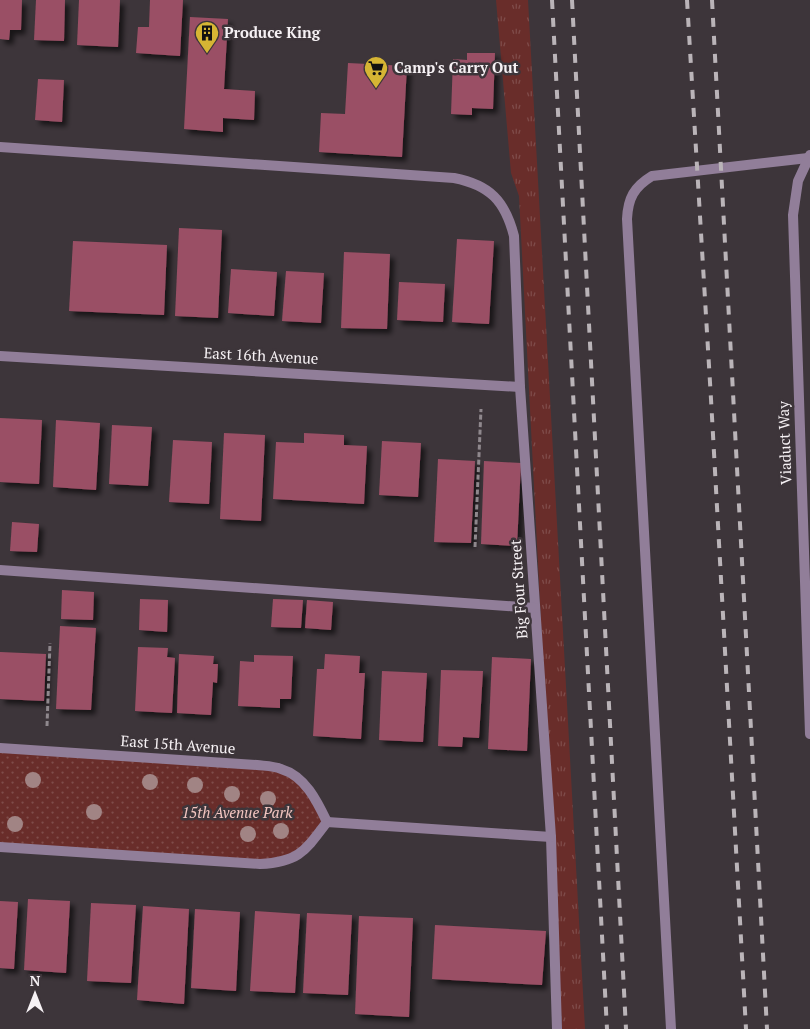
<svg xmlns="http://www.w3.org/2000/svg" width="810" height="1029" font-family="'PT Serif',serif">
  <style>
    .grass { fill: url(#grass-tufts) }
    .park { fill: url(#park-dots) }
    .building { fill: #9a4f65; filter: url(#shadow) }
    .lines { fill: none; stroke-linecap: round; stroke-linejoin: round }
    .path { stroke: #8f888d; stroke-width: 3; stroke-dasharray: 5 2.5; stroke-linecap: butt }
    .lane { stroke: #917e99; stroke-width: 10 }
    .street { stroke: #917e99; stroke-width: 10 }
    .rail { stroke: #bab4b8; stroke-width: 4; stroke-dasharray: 9 9; stroke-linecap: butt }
    .tree { fill: #a18484 }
    .labels { text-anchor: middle; stroke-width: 5; stroke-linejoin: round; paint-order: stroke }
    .poi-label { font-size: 15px; font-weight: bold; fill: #f6f1f4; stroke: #3d353a; text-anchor: start }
    .street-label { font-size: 15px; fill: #f6f1f4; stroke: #3d353a }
    .park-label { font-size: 15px; font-style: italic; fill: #f2c5c0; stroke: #3d353a }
  </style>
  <defs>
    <pattern id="grass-tufts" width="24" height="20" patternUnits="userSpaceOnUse" patternTransform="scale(1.25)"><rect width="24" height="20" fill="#692d2a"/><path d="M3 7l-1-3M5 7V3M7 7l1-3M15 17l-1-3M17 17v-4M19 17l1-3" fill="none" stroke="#7f4c4a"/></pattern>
    <pattern id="park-dots" width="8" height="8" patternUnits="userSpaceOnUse" patternTransform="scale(1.25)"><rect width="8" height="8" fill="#692d2a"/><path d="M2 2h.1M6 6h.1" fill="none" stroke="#7f4c4a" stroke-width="1.8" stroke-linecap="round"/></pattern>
    <filter id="shadow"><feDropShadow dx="4.5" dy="4.5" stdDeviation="2.5" flood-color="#0009"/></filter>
  </defs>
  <rect width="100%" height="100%" fill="#3d353a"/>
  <polygon class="grass" points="496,0 528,0 585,1029 562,1029 519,196 511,173"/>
  <polygon class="park" points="0,748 257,765 300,778 327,822 306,850 276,863 0,847"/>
  <g class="building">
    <polygon points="0,0 22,0 21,30 10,30 9,40 0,39"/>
    <polygon points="36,0 65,0 64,41 34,40"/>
    <polygon points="79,0 120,0 118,47 77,45"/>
    <polygon points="150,0 183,0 180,56 136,53 138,27 149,27"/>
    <polygon points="190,17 228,19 224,89 255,91 254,120 223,118 223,132 184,129"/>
    <polygon points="467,53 495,53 493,109 472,108 472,115 451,114 453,59 467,60"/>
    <polygon points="348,63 407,66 402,157 319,152 321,113 345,114"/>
    <polygon points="38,79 64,80 62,122 35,120"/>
    <polygon points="179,228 222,230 218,318 175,316"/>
    <polygon points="457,239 494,241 489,324 452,322"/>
    <polygon points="73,241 167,245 164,315 69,311"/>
    <polygon points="344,252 390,254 387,329 341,328"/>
    <polygon points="231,269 277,272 274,316 228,313"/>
    <polygon points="286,271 324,273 321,323 282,321"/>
    <polygon points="399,282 445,284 443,322 397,320"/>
    <polygon points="0,418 42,420 39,484 0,482"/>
    <polygon points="56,420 100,423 96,490 53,487"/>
    <polygon points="112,425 152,427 148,486 109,484"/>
    <polygon points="224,433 265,435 261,521 220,519"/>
    <polygon points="304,433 344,435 344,445 367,446 364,504 273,499 276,442 304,443"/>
    <polygon points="173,440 212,442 209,504 169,502"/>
    <polygon points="382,441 421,443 418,497 379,495"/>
    <polygon points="438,459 475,461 471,543 434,542"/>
    <polygon points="484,461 521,463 517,546 481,544"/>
    <polygon points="12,522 39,524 37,552 10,551"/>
    <polygon points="62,590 94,592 93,620 61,619"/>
    <polygon points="140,599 168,600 167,632 139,630"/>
    <polygon points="273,599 303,600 301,628 271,627"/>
    <polygon points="307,600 333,602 331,630 305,628"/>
    <polygon points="60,626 96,628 91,710 56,709"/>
    <polygon points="138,647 168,648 167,657 175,658 172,713 135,711"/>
    <polygon points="0,652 46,654 44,701 0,699"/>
    <polygon points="179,654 214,656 213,664 218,664 217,683 213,682 211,715 177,713"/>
    <polygon points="325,654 360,656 359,673 365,673 361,739 313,736 317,669 324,669"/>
    <polygon points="254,655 293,656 291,699 280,699 280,708 238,706 240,661 254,662"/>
    <polygon points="492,657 531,659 527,751 488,749"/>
    <polygon points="441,670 483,671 479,738 463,737 462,747 438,746"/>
    <polygon points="382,671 427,673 423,742 379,740"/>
    <polygon points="28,899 70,901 66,973 24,970"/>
    <polygon points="0,901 18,902 14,969 0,968"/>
    <polygon points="91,903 136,905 131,983 87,981"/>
    <polygon points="143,906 189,909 184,1004 137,1000"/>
    <polygon points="195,909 240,912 236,991 191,988"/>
    <polygon points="255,911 300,914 295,993 250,991"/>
    <polygon points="307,913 352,915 348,995 303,993"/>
    <polygon points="359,916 413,918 409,1017 355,1014"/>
    <polygon points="435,925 546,931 542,985 432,979"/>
  </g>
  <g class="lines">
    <g class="path">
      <polyline points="475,547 481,409"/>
      <polyline points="47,726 50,643"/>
    </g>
    <g class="lane">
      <path d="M 0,147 L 454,178 C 490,185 505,201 514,236 L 520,387 L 551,837 L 557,1029"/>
      <polyline points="0,570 535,608"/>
      <path d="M 671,1029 L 627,219 C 628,198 634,187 652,176 L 808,158"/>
    </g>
    <g class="street">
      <polyline points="810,155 798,181 793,215 810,734"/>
      <polyline points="0,356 520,387"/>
      <path d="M 0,748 L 257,765 C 265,766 274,766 281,769 C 305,776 317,801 327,822"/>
      <polyline points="327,822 551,837"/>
      <path d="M 0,847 L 260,864 C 299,862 305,851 327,822"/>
    </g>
    <g class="rail">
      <polyline points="552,0 607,1029"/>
      <polyline points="572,0 626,1029"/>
      <polyline points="687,0 711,399 746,1029"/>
      <polyline points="712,0 767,1029"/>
    </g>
  </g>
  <g class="tree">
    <circle cx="33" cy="780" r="8"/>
    <circle cx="150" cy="782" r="8"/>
    <circle cx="195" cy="785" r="8"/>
    <circle cx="232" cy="794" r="8"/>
    <circle cx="268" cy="799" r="8"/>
    <circle cx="94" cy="812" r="8"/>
    <circle cx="15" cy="824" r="8"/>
    <circle cx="281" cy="831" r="8"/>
    <circle cx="248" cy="834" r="8"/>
  </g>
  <defs>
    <g id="building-pin" transform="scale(1.25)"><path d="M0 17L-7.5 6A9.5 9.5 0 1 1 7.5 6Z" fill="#d6b534" stroke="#3d353a"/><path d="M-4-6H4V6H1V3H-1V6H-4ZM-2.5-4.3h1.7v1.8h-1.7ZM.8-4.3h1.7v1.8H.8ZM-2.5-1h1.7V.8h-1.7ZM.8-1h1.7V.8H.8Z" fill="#111"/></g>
    <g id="supermarket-pin" transform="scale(1.25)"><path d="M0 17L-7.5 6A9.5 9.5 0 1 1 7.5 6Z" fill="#d6b534" stroke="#3d353a"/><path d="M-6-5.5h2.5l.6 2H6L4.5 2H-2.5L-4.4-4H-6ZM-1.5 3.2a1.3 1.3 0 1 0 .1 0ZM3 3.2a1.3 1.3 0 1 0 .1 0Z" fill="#111"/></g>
  </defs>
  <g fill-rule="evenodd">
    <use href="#building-pin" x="207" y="33"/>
    <use href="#supermarket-pin" x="376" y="68"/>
  </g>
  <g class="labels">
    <g class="poi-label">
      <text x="224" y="38">Produce King</text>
      <text x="394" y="73">Camp's Carry Out</text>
    </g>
    <g class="street-label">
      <text transform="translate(261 356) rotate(3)" y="5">East 16th Avenue</text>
      <text transform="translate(785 443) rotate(-92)" y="5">Viaduct Way</text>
      <text transform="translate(519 589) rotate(-94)" y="5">Big Four Street</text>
      <text transform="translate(178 745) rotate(4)" y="5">East 15th Avenue</text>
    </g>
    <g class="park-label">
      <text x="237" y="818">15th Avenue Park</text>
    </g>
  </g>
  <g transform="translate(35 994)" stroke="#3d353a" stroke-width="4" paint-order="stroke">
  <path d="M0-4L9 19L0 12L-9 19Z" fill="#f6f1f4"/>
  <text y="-8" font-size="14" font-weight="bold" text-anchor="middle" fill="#f6f1f4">N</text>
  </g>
</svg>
